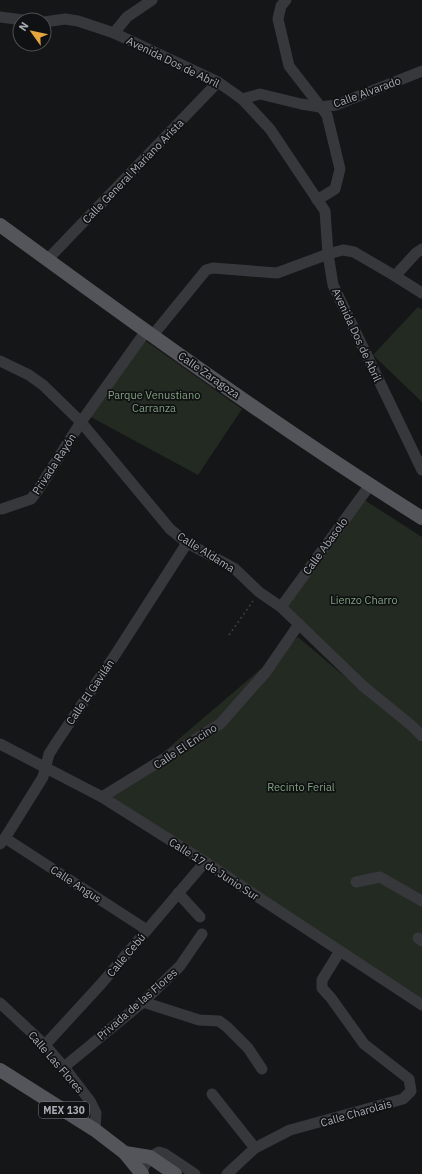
<svg xmlns="http://www.w3.org/2000/svg" width="422" height="1174" font-family="'IBM Plex Sans',sans-serif">
  <style>
    .green { fill: #222a22 }
    .lines { fill: none; stroke-linecap: round; stroke-linejoin: round }
    .path { stroke: #3d3f43; stroke-width: 1.5; stroke-dasharray: 2 3; stroke-linecap: butt }
    .minor { stroke: #37383c; stroke-width: 11 }
    .major { stroke: #53555b; stroke-width: 14 }
    .labels { text-anchor: middle; stroke-width: 3.5; stroke-linejoin: round; paint-order: stroke }
    .shield { fill: #101112; stroke: #7a7e85; stroke-width: 1 }
    .shield-label { font-size: 10px; font-weight: bold; fill: #a8adb6 }
    .street-label { font-size: 11px; fill: #a8adb6; stroke: #101112 }
    .park-label { font-size: 11px; fill: #81a081; stroke: #101112 }
  </style>
  <rect width="100%" height="100%" fill="#151617"/>
  <g class="green">
    <polygon points="418,307 422,310 422,402 373,355"/>
    <polygon points="143,339 242,409 198,475 87,415"/>
    <polygon points="363,499 422,537 422,742 417,738 422,743 422,1000 111,797 298,637 402,725 287,607"/>
  </g>
  <g class="lines">
    <polyline class="path" points="229,635 253,601"/>
    <g class="minor">
      <polyline points="286,0 281,6 278,19 289,66 327,115 340,169 335,189 317,200"/>
      <polyline points="0,17 23,20"/>
      <polyline points="44,22 65,19 78,21 114,33 218,82 242,99 270,129 325,211 328,254 333,285 422,470"/>
      <polyline points="114,33 127,17 152,0"/>
      <polyline points="242,99 260,94 301,104 320,107 336,105 422,71"/>
      <polyline points="47,260 218,82"/>
      <polyline points="395,276 416,253 422,249"/>
      <polyline points="153,335 206,270 213,268 277,273 328,254 343,250 354,252 395,276 422,293"/>
      <polyline points="0,361 29,375 43,385 81,422 170,529 187,543 234,568 259,592 281,607 363,686 412,726 422,736"/>
      <polyline points="2,509 31,499 38,490 81,422 146,331"/>
      <polyline points="281,607 370,485"/>
      <polyline points="0,744 102,797 205,862 422,1005"/>
      <polyline points="102,797 220,724 266,672 299,624"/>
      <polyline points="5,838 147,930"/>
      <polyline points="0,844 5,838 43,777 49,754 56,743 117,652 187,543"/>
      <polyline points="356,882 380,877 422,901"/>
      <polyline points="178,893 200,917"/>
      <polyline points="418,938 422,941"/>
      <polyline points="143,1002 199,1020 219,1021 227,1027 248,1048 262,1069"/>
      <polyline points="0,1003 45,1045 64,1067 90,1101 96,1113 95,1130"/>
      <polyline points="45,1045 101,984 205,862"/>
      <polyline points="64,1067 143,1002 180,966 202,934"/>
      <polyline points="212,1094 255,1148"/>
      <polyline points="140,1173 150,1157 159,1152 165,1154 195,1174"/>
      <polyline points="227,1174 255,1148 290,1130 403,1099 411,1091 409,1079 364,1044 331,998 322,988 322,980 340,951"/>
    </g>
    <g class="major">
      <path d="M 0,225 C 138,326 277,427 422,518"/>
      <polyline points="0,1070 95,1130 125,1153 142,1174"/>
      <polyline points="125,1153 150,1157 175,1174"/>
    </g>
  </g>
  <g class="labels">
    <rect class="shield" x="39" y="1102" width="50" height="16" rx="3"/>
    <g class="shield-label">
      <text x="64" y="1114">MEX 130</text>
    </g>
    <g class="street-label">
      <text transform="translate(173 62) rotate(26)" y="4">Avenida Dos de Abril</text>
      <text transform="translate(367 92) rotate(-20)" y="4">Calle Alvarado</text>
      <text transform="translate(133 171) rotate(-46)" y="4">Calle General Mariano Arista</text>
      <text transform="translate(357 335) rotate(65)" y="4">Avenida Dos de Abril</text>
      <text transform="translate(209 375) rotate(35)" y="4">Calle Zaragoza</text>
      <text transform="translate(54 464) rotate(-57)" y="4">Privada Rayón</text>
      <text transform="translate(325 546) rotate(-54)" y="4">Calle Abasolo</text>
      <text transform="translate(206 552) rotate(32)" y="4">Calle Aldama</text>
      <text transform="translate(90 692) rotate(-56)" y="4">Calle El Gavilán</text>
      <text transform="translate(185 746) rotate(-33)" y="4">Calle El Encino</text>
      <text transform="translate(214 869) rotate(33)" y="4">Calle 17 de Junio Sur</text>
      <text transform="translate(76 884) rotate(33)" y="4">Calle Angus</text>
      <text transform="translate(126 955) rotate(-50)" y="4">Calle Cebú</text>
      <text transform="translate(137 1004) rotate(-41)" y="4">Privada de las Flores</text>
      <text transform="translate(56 1062) rotate(49)" y="4">Calle Las Flores</text>
      <text transform="translate(356 1113) rotate(-16)" y="4">Calle Charolais</text>
    </g>
    <g class="park-label">
      <text x="154" y="399">Parque Venustiano<tspan x="154" dy="13">Carranza</tspan></text>
      <text x="364" y="604">Lienzo Charro</text>
      <text x="301" y="791">Recinto Ferial</text>
    </g>
  </g>
  <g transform="translate(32 32) rotate(303)"><circle r="19" fill="#101112" stroke="#4d4f54"/>
  <path d="M0-3L7 15L0 10L-7 15Z" fill="#e5a53f"/>
  <text y="-6" font-size="11" font-weight="bold" text-anchor="middle" fill="#a8adb6">N</text>
  </g>
</svg>
